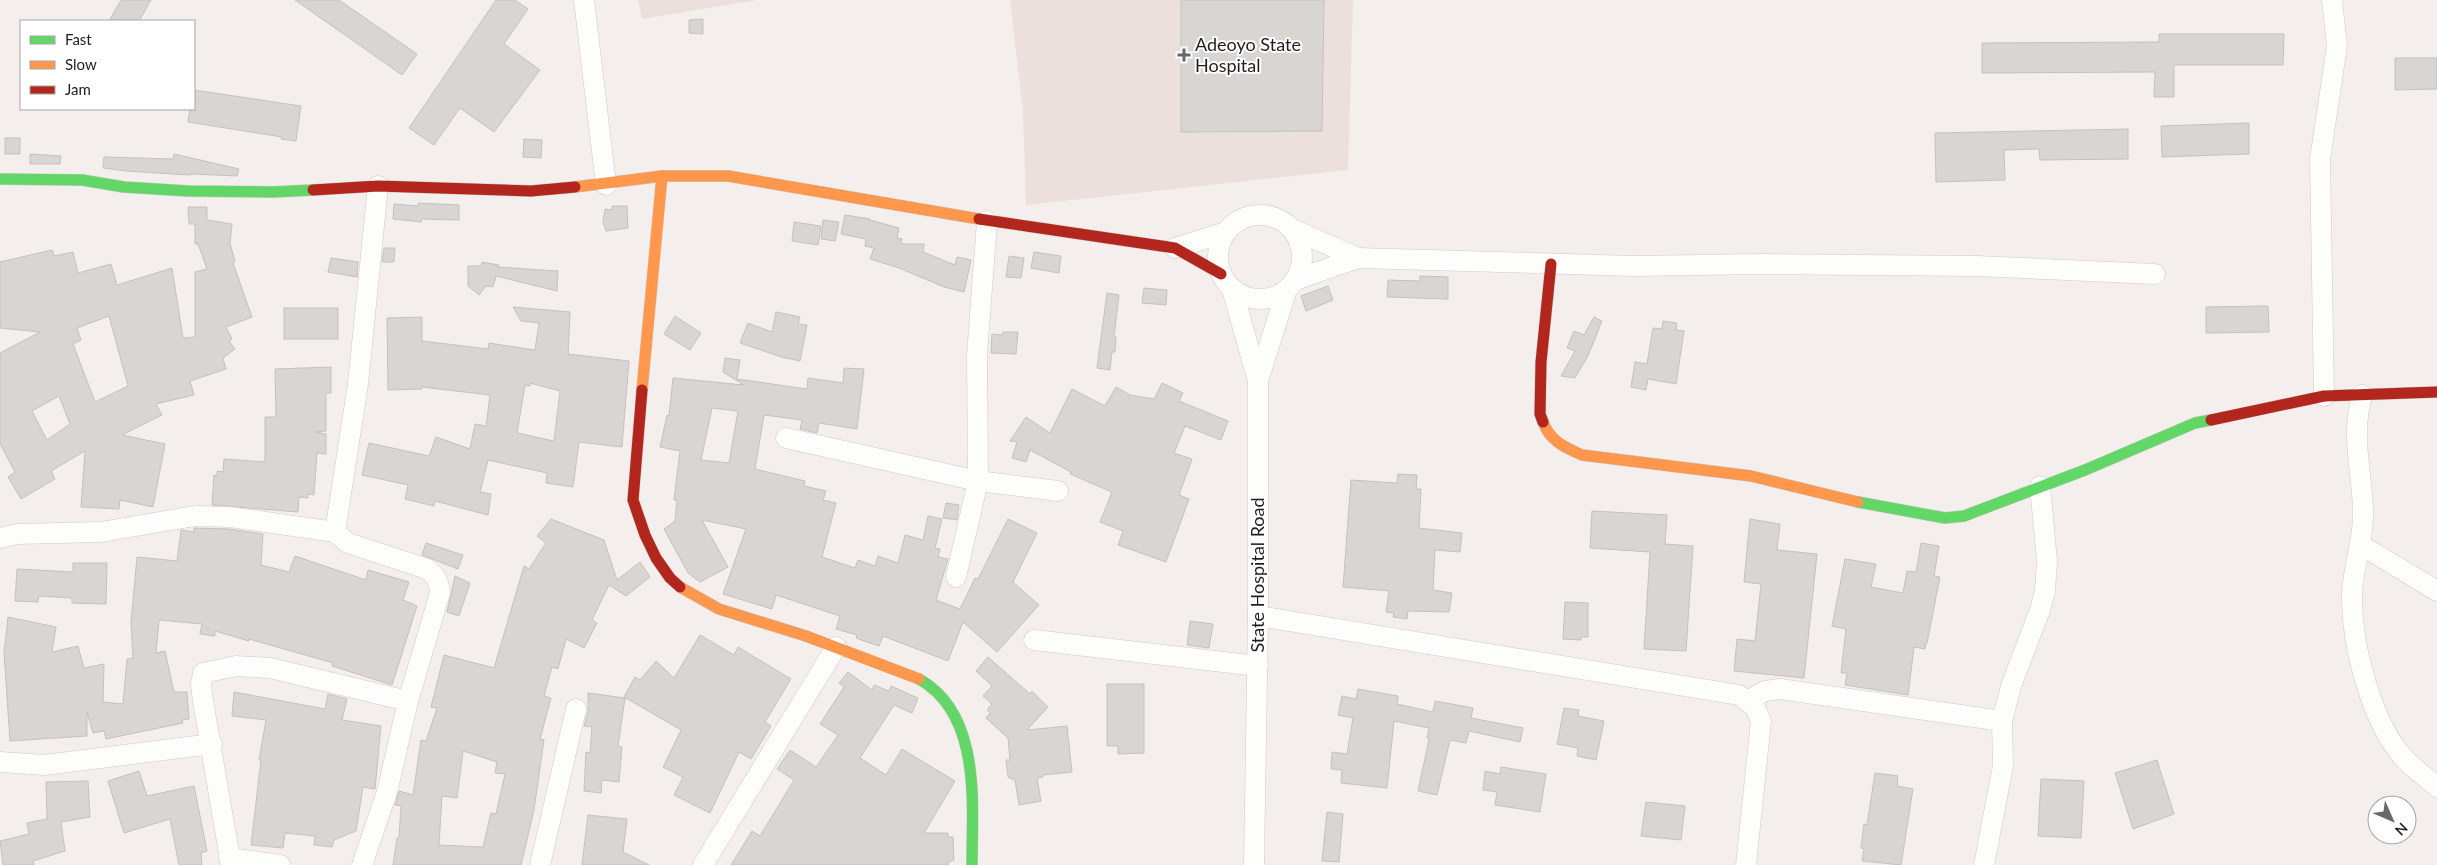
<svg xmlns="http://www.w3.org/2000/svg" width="2437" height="865" font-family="Lato,sans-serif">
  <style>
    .built { fill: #ebe0db }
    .building { fill: #d9d5d3; stroke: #c5c1c0; fill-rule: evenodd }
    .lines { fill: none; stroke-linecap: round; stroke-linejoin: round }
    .street-casing { stroke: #cfcbc9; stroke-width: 21 }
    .fast-casing { stroke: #cfcbc9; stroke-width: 12 }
    .slow-casing { stroke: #cfcbc9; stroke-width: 12 }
    .jam-casing { stroke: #cfcbc9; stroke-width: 12 }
    .street { stroke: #fdfdfc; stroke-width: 20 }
    .fast { stroke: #63d668; stroke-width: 11 }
    .slow { stroke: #ff974d; stroke-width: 11 }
    .jam { stroke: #b3261e; stroke-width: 11 }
    .poi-dot { fill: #6b6766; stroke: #fff; stroke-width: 2 }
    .labels { text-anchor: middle; stroke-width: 4; stroke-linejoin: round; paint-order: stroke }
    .poi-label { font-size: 18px; fill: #211e1d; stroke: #fff; text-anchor: start }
    .street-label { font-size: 18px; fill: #211e1d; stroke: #fff }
  </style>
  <rect width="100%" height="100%" fill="#f4efed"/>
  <g class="built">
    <polygon points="638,0 757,0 642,19"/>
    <polygon points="1010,0 1353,0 1348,170 1026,205 1023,110"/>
  </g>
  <g class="building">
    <polygon points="121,0 151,0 139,21 109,21"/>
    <polygon points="295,0 339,0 417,54 402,75"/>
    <polygon points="496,0 515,0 528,9 504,44 540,70 494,132 460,108 434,145 409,128"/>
    <polygon points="1181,0 1324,0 1322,131 1181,132"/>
    <polygon points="703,19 703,34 689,33 689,20"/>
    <polygon points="2159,34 2284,34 2283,65 2174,65 2174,97 2154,97 2155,72 1982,73 1982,43 2159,42"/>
    <polygon points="2395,58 2437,58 2437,89 2395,90"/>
    <polygon points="194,90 301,106 296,141 281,139 282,137 188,122 190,109 194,109"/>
    <polygon points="2249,123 2249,154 2162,157 2161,126"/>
    <polygon points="2128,129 2128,159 2040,160 2039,149 2004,150 2005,180 1936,182 1935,133"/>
    <rect x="5" y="138" width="15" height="16"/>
    <polygon points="524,139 542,140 541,158 523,157"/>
    <polygon points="30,154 61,156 60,164 30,164"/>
    <polygon points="174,154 239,169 237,176 193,174 189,175 126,171 103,168 104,157 173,159"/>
    <polygon points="418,203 459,205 459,220 422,219 421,222 393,219 394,204 418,206"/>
    <polygon points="612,206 627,206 628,228 606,231 603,222 605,209 612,210"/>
    <path d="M 188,207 L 207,207 L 207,220 L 232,224 L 230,243 L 235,262 L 233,263 L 252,317 L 226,327 L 232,339 L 229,341 L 235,349 L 223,358 L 226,369 L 190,381 L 194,395 L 156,404 L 162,415 L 122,435 L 165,444 L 153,507 L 120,500 L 119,509 L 81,507 L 85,451 L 51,471 L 55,479 L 21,499 L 8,477 L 15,472 L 0,444 L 0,353 L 40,332 L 0,328 L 0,262 L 52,250 L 54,256 L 73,252 L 78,273 L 111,264 L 117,285 L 172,268 L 183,338 L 195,337 L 195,272 L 207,269 L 198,244 L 195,244 L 195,224 L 189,224 ZM 109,316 L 128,386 L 95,402 L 73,344 L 81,340 L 77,328 ZM 59,396 L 70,424 L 47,440 L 32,411 Z"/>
    <polygon points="845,215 870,219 870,220 899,228 897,238 902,239 901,244 924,244 923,252 955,265 957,257 971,260 964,292 944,287 899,268 870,259 874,248 865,246 866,239 841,234"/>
    <polygon points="823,220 839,222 835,241 821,239"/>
    <polygon points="794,222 821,226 818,245 792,241"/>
    <polygon points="384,248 395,248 394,262 382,262"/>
    <polygon points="1034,252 1061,256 1059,273 1031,268"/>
    <polygon points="1009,256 1024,258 1021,278 1006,277"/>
    <polygon points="331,258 358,262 357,277 328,272"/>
    <polygon points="482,262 499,265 498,267 558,271 557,291 496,276 493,287 486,286 479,295 468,286 468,266 481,266"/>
    <polygon points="1420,276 1448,277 1448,299 1387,297 1388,280 1420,281"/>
    <polygon points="1328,286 1333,300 1306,311 1301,296"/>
    <polygon points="1144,288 1167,290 1166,305 1142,303"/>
    <polygon points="1107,293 1119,295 1114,336 1116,337 1115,352 1112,352 1110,370 1097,368"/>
    <polygon points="2268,306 2269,332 2206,333 2206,307"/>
    <path d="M 513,307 L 570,312 L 568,354 L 629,361 L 622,447 L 579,442 L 573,487 L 546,483 L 547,473 L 488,460 L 480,492 L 491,494 L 488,515 L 435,501 L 434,506 L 405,499 L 408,485 L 362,475 L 369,443 L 429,456 L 436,437 L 470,449 L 475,424 L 486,426 L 490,395 L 422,387 L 422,389 L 388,390 L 387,318 L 422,317 L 422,341 L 488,349 L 489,343 L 535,350 L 539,323 L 521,321 ZM 530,383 L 560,391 L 554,441 L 517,433 L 525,385 L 530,386 Z"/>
    <rect x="284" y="308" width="54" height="31"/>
    <polygon points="776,312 800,317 798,324 807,325 800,361 781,357 740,343 748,323 772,332"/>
    <polygon points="675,316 701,333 690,350 664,334"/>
    <polygon points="1594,317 1602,321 1588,356 1575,378 1561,376 1575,351 1567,348 1574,331 1584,335"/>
    <polygon points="1663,321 1677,323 1676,330 1684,331 1676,384 1648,379 1646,390 1631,387 1635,362 1647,364 1653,328 1662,329"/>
    <polygon points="1003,332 1018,332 1016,354 991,353 992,334 1003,335"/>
    <path d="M 725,358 L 740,360 L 737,379 L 807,389 L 808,378 L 843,383 L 844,368 L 864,369 L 857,429 L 819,423 L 817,433 L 800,429 L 802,420 L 764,415 L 755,469 L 805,481 L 804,486 L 826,491 L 823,500 L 836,503 L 822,557 L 855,568 L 858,560 L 875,566 L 878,556 L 898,563 L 905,535 L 923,540 L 928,516 L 942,519 L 935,548 L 940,549 L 938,557 L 948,559 L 936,600 L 960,609 L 975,578 L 978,579 L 1008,519 L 1037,533 L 1013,582 L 1039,605 L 997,652 L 963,622 L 948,661 L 883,636 L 879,646 L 864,641 L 856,638 L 857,635 L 836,629 L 840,616 L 776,595 L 772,609 L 723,594 L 746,529 L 702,520 L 728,567 L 700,582 L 688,573 L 664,529 L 675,521 L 677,500 L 674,500 L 680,451 L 660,447 L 667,415 L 669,416 L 673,378 L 744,385 L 723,372 ZM 712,408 L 738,411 L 729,463 L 701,460 Z"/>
    <polygon points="331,367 331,393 326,393 326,431 316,432 326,434 326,454 317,453 314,495 308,494 308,498 299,497 298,512 212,505 214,475 217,476 217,471 223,472 224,459 265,462 265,417 276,417 275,369"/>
    <polygon points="1162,383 1183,393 1179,401 1228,421 1221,440 1185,426 1174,453 1192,459 1179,495 1189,499 1166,562 1118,545 1123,531 1100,522 1112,492 1070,474 1071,472 1030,450 1026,462 1012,458 1017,442 1010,441 1026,417 1050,433 1072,389 1105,406 1116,387 1130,395 1154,399"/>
    <polygon points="1398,474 1417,475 1416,489 1421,489 1419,528 1462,533 1460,552 1435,550 1433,590 1452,593 1449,612 1408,611 1407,619 1393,617 1394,613 1386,612 1389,591 1343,587 1351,480 1397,483"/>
    <polygon points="946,503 959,505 957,520 943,518"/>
    <polygon points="1592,511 1667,515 1665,544 1693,546 1686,651 1644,649 1650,552 1590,548"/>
    <path d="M 551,519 L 604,540 L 617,580 L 640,562 L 650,577 L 626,596 L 609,585 L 592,620 L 597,623 L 584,648 L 566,639 L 558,669 L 552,667 L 544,696 L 551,698 L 540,739 L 544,740 L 534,810 L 521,865 L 393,865 L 397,838 L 399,838 L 401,806 L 395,805 L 399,791 L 413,795 L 421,740 L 426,741 L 437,708 L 431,707 L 444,655 L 494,668 L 524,566 L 529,569 L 546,543 L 537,536 ZM 463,751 L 497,762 L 495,773 L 505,774 L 496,814 L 491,813 L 483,847 L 439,845 L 442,796 L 457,798 Z"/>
    <polygon points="1750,519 1780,524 1777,550 1817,554 1804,678 1734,671 1737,639 1755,641 1761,584 1744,582"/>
    <polygon points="194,528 229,529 263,534 261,565 289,572 295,556 366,580 368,570 409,582 403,600 417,606 392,685 332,666 333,663 249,639 249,641 215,631 215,636 200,634 202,624 159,620 156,653 165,651 174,692 187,692 189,719 182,720 183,723 106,739 104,731 93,733 87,712 87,736 10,741 4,653 8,617 56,627 52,652 78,646 84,668 104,664 103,702 123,704 127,659 133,658 131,622 137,557 177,561 181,530 194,532"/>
    <polygon points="426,543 463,555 458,569 422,555"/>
    <polygon points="1921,543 1939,546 1934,576 1940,577 1927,643 1926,643 1925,649 1914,647 1908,695 1845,685 1847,673 1841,673 1846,629 1832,626 1845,559 1876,564 1871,587 1903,593 1907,571 1916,572"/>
    <polygon points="73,563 107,563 106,604 72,603 72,598 39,596 38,602 15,601 17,569 73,572"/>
    <polygon points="455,576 470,583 459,616 447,612"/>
    <polygon points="1565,602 1588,603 1588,637 1581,637 1581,640 1563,639"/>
    <polygon points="1190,621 1213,624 1209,648 1187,645"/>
    <polygon points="700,635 734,655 738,647 791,679 765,722 771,726 751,759 739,752 710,813 674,795 683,777 663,767 681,730 624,697 635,677 640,680 656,661 674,678"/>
    <polygon points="988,657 1030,694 1032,691 1048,707 1027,730 1067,726 1072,772 1043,775 1043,777 1037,778 1041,801 1019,805 1015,780 1008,777 1006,760 1010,760 1008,738 986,718 990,713 987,710 992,704 983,696 992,686 976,671"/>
    <polygon points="848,672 872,690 874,685 889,691 891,686 918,698 912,713 894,705 860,758 886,775 902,749 955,781 924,833 948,833 948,837 953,837 954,860 949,862 948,865 731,865 752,831 760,836 794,780 777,769 790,750 816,767 838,735 820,724 844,687 839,683"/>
    <polygon points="1107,684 1144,684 1144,753 1118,754 1118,746 1107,746"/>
    <polygon points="1358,689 1398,696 1397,704 1433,712 1435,701 1473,708 1471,718 1523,728 1520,742 1469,731 1466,743 1450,740 1437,795 1418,791 1429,739 1427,738 1429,728 1394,721 1387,788 1341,783 1342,770 1331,769 1332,752 1347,754 1353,718 1338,715 1342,696 1356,699"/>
    <polygon points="234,692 325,709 328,694 347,699 342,720 381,726 375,789 363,787 356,831 334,840 332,847 314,845 315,836 285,833 283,848 251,845 261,760 259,760 266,720 232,716"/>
    <polygon points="588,693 625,698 618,746 622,747 619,782 602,780 601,793 584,791 586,752 590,753 592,727 584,726 588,712"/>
    <polygon points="1564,708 1579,710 1578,716 1604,721 1596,760 1577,756 1578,748 1557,744"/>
    <polygon points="2157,760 2174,814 2133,829 2115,773"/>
    <polygon points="1501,767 1546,774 1540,812 1495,805 1497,792 1483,790 1485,771 1500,774"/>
    <polygon points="139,771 147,796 194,786 207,851 201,853 202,865 179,865 170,819 124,833 108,781"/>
    <polygon points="1875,773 1898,776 1897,786 1913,789 1901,865 1862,861 1864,849 1861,848 1864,824 1867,825"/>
    <polygon points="2041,779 2084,781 2081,838 2038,836"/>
    <polygon points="88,781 90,817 61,822 65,851 33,861 34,865 3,865 0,841 29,834 27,823 47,819 46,782"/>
    <polygon points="1646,802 1685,806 1681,840 1641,836"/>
    <polygon points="1327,812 1343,814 1339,862 1322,861"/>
    <polygon points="588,815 627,819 623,852 649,865 582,865"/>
  </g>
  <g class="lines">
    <g class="street-casing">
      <g id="street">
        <polyline points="584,0 606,185"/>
        <circle cx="1260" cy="257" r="42"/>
        <polyline points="1292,229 1358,258"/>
        <polyline points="1175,248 1226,232"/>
        <polyline points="1295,280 1358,258 1635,266 1760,264 1977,266 2155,274"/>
        <polyline points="1232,289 1258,381"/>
        <path d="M 2362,395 C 2350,441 2363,470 2363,515 C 2363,543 2352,570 2352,597 C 2352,645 2371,721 2403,757 C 2413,769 2426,777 2437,787"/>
        <polyline points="2324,396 2320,159 2337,46 2332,0"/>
        <polyline points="786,438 978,481 1058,491"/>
        <polyline points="335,532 358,384 378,186"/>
        <path d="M 0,538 L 17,534 L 101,532 L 195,516 L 230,517 L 335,532 L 348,543 L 427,569 C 436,576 439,581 440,593 L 408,701 L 387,792 L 362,865"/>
        <polyline points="2361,545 2437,591"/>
        <polyline points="956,577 978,481 977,355 987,221"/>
        <polyline points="1258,616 1739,695 1755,707 1761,721 1746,865"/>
        <polyline points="1034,640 1258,666"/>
        <polyline points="1747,701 1765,691 1780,689 2002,721"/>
        <polyline points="0,762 45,765 212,744"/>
        <polyline points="229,858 280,865"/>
        <polyline points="231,865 203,701 201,685 203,673 236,666 270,668 408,701"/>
        <polyline points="540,865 576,709"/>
        <polyline points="703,865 836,647"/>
        <polyline points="1254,865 1258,616 1258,381 1287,289"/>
        <polyline points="1984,865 2003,766 2002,721 2011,686 2040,610 2045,591 2047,561 2040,486"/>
      </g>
    </g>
    <g class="fast-casing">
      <g id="fast">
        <polyline points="0,179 82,180 124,187 188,191 273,192 313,190"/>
        <polyline points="1858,502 1945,518 1964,516 2085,470 2195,423 2211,420"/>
        <path d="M 919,679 C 982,714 972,805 972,865"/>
      </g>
    </g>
    <g class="slow-casing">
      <g id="slow">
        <polyline points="575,187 662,176 728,176 979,219"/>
        <polyline points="642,390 662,176"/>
        <path d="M 1543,422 C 1550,441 1564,447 1582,455 L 1751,476 L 1858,502"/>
        <polyline points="680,587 719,609 806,636 919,679"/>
      </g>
    </g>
    <g class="jam-casing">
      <g id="jam">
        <polyline points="313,190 378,186 531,191 575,187"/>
        <polyline points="979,219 1175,248 1221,274"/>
        <polyline points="642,390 633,500 645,535 656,558 670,578 680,587"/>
        <polyline points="2211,420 2324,396 2437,392"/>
        <polyline points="1543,422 1540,414 1541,362 1551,264"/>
      </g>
    </g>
    <use href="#street" class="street"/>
    <use href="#fast" class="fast"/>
    <use href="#slow" class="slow"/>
    <use href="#jam" class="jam"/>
  </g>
  <path class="poi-dot" d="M1181.5 47.5h5v5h5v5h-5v5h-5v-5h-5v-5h5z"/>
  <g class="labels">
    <g class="poi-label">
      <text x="1195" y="51">Adeoyo State<tspan x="1195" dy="21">Hospital</tspan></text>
    </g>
    <g class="street-label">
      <text transform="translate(1258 575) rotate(-90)" y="6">State Hospital Road</text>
    </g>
  </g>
  <rect x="20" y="20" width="175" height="90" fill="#ffffff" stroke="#a6a5a5"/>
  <rect x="30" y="36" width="25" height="8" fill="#63d668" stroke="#a6a5a5"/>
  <text x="65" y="45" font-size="15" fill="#211e1d">Fast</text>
  <rect x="30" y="61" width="25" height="8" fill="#ff974d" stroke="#a6a5a5"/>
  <text x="65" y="70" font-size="15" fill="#211e1d">Slow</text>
  <rect x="30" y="86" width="25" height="8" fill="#b3261e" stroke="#a6a5a5"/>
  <text x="65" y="95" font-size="15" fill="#211e1d">Jam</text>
  <g transform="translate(2392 820) rotate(135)"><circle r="24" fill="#ffffff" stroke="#a6a5a5"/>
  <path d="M0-4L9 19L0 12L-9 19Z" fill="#6b6766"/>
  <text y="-8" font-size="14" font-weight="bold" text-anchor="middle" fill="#211e1d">N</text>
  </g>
</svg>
